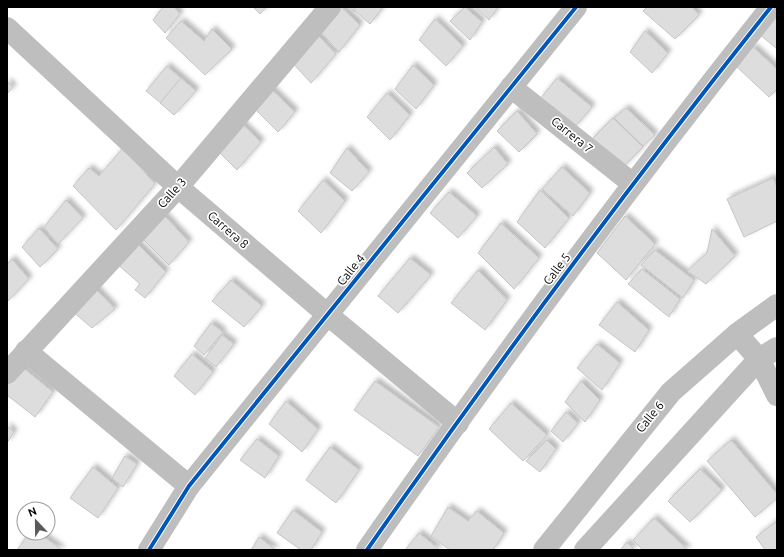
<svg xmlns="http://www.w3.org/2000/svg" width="784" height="557" font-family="Ubuntu,sans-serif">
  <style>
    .building { fill: #ddd; stroke: #c5c5c5; filter: url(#shadow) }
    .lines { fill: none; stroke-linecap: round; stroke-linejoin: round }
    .minor { stroke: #bebebe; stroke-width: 22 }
    .cycleway-casing { stroke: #fff; stroke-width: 6 }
    .cycleway { stroke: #0057b8; stroke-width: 4 }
    .labels { text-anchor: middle; stroke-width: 3.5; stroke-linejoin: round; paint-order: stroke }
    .street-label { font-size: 12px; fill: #000; stroke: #fff }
  </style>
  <defs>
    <filter id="shadow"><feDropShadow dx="3.5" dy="-3.5" stdDeviation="2" flood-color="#0004"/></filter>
  </defs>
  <rect width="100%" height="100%" fill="#fff"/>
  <g class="building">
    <polygon points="163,7 174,7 180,14 165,33 153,20"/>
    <polygon points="253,7 266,7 260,14"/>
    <polygon points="335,7 341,7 360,25 339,52 317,28"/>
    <polygon points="350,7 358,7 355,12"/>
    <polygon points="356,7 383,7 370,24 354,10"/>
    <polygon points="465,7 482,22 470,40 450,21"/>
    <polygon points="475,7 498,7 489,20"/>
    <polygon points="647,7 692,7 699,15 675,39 643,11"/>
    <polygon points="777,11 777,49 758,33"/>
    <polygon points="435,19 463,46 446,66 419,40"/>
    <polygon points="181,21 204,41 212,29 232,49 205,75 166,38"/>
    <polygon points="645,31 668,53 652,73 630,52"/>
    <polygon points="316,33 336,54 311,83 289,59"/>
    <polygon points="753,47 777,69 777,89 769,97 736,66"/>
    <polygon points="413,65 434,85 416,109 395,89"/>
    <polygon points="167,66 182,79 161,103 146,91"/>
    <polygon points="181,78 196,91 174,115 160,103"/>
    <polygon points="557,78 592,107 574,128 540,99"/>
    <polygon points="7,81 13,87 7,94"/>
    <polygon points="267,85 295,112 278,132 251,105"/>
    <polygon points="387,93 410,115 390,140 367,117"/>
    <polygon points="626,108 655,135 643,146 614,118"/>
    <polygon points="517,111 537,134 519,152 497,131"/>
    <polygon points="613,118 643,147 622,168 590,141"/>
    <polygon points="240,122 261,142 237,170 216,149"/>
    <polygon points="494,147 508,164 482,188 467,173"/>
    <polygon points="123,148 155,184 116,230 73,186 89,168 99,176"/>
    <polygon points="347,148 369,172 352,191 330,173"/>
    <polygon points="562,167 590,193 573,216 542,189"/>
    <polygon points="773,178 777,187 777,221 744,237 727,199"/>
    <polygon points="323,180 345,201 321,233 298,211"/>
    <polygon points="540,190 569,218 545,248 517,222"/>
    <polygon points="449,192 477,216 458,238 430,213"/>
    <polygon points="66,200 83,218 58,244 44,227"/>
    <polygon points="163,214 189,242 169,265 140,236"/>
    <polygon points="625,216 655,244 626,280 597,253"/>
    <polygon points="501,223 539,258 514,289 478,253"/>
    <polygon points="39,228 58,249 40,267 22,247"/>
    <polygon points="712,229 735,256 706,284 687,271 707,253"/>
    <polygon points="136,242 166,272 145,298 135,290 140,284 116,263"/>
    <polygon points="655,250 694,280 683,298 641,265"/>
    <polygon points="410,258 431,275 398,313 378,296"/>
    <polygon points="12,259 29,279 7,302 7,264"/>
    <polygon points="642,269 680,299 669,317 628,284"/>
    <polygon points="478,270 507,300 485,330 451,303"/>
    <polygon points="231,280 262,306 244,327 212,301"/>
    <polygon points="95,288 115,309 92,328 71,310"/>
    <polygon points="617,302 649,330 635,352 599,325"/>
    <polygon points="211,323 223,332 204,355 194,346"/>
    <polygon points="222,335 234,344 216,367 205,358"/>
    <polygon points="597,344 620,363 602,390 577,368"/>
    <polygon points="192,354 213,372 195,395 174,376"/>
    <polygon points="21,366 53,392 35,417 7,395 7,384"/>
    <polygon points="375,381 439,427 418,456 354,410"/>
    <polygon points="581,381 600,400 585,422 565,402"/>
    <polygon points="286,401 318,429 302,452 269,424"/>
    <polygon points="511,403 547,435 523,461 489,429"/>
    <polygon points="566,412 578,423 563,442 551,431"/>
    <polygon points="7,426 14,432 7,443"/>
    <polygon points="257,439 279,456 265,478 240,460"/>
    <polygon points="547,440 556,449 540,472 526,461"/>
    <polygon points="731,440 777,494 777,498 755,517 707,461"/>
    <polygon points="330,447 359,470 336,503 306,480"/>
    <polygon points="125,456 137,464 123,487 112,478"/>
    <polygon points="93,467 118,488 98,518 70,498"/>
    <polygon points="700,469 722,490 690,522 668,501"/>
    <polygon points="448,507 468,521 477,511 504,533 493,550 450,550 431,536"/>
    <polygon points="293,510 322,532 311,550 301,550 277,533"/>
    <polygon points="654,518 688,550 643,550 633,540"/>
    <polygon points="777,521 777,550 765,550 756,537"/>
    <polygon points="29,533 39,533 62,550 17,550"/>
    <polygon points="419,533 440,550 405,550"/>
    <polygon points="259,537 276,550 251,550"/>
    <polygon points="627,542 635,550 620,550"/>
  </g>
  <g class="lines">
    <g class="minor">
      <polyline points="7,28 178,187 328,315 458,423"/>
      <polyline points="511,87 633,184"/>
      <polyline points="737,334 759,359 777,395"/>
      <polyline points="26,351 189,486"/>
      <polyline points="7,373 178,187 330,7"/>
      <polyline points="149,550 189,486 576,7"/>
      <path d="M 367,550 C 496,365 631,183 771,7"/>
      <polyline points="544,550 671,392 737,334 777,305"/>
      <polyline points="585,550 759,359 777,348"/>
    </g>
    <g class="cycleway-casing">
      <g id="cycleway">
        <polyline points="149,550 189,486 576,7"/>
        <path d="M 367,550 C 496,365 631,183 771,7"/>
      </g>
    </g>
    <use href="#cycleway" class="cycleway"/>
  </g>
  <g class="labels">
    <g class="street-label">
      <text transform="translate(572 135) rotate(39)" y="4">Carrera 7</text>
      <text transform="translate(172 193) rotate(-48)" y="4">Calle 3</text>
      <text transform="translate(228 230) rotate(41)" y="4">Carrera 8</text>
      <text transform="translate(557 269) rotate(-53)" y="4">Calle 5</text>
      <text transform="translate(351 270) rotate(-51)" y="4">Calle 4</text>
      <text transform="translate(650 417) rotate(-51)" y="4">Calle 6</text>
    </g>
  </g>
  <rect width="784" height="557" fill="none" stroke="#000000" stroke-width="16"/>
  <g transform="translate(36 521) rotate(338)"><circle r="19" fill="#ffffff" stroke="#999999"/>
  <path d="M0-3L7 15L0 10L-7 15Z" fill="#595959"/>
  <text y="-6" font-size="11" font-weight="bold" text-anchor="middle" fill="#000000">N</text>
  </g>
</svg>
